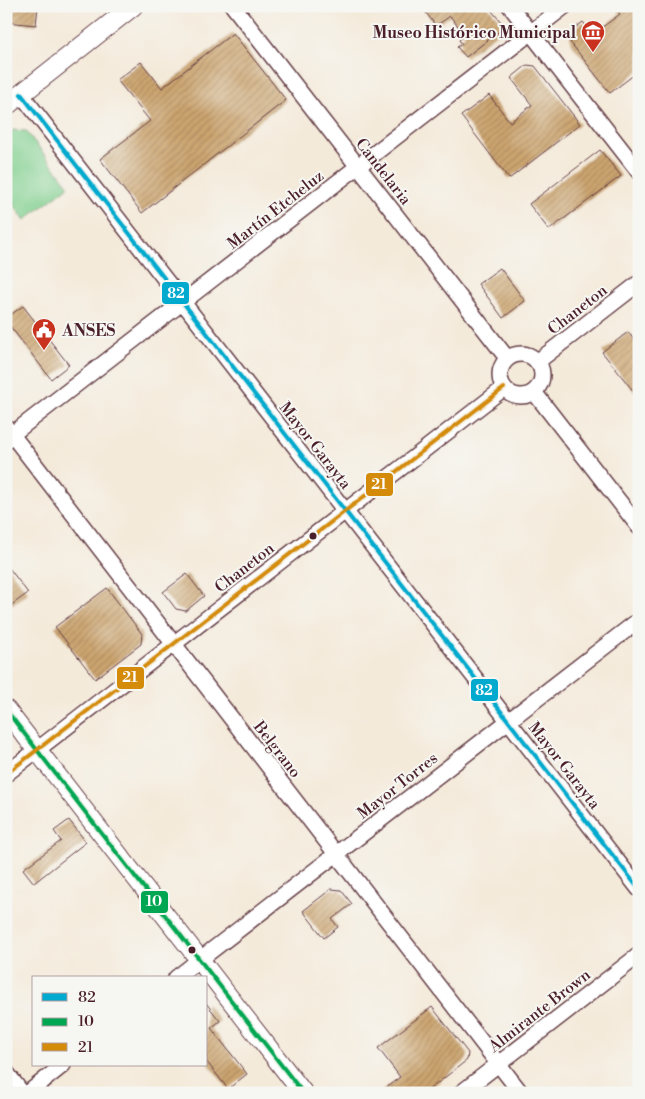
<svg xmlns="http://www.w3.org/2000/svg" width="645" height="1099" font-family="'Libre Bodoni',serif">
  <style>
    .green { fill: #80cf8e; stroke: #65775c }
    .building { fill: url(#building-hatch) }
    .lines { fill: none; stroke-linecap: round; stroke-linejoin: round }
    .minor-casing { stroke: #643d45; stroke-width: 18 }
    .major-casing { stroke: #643d45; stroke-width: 21 }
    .minor { stroke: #fff; stroke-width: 15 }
    .major { stroke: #fff; stroke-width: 19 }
    .bus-1-casing { stroke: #f6f6f2; stroke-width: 8 }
    .bus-2-casing { stroke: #f6f6f2; stroke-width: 8 }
    .bus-3-casing { stroke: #f6f6f2; stroke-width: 8 }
    .bus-1 { stroke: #00a9ce; stroke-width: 4 }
    .bus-2 { stroke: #00a651; stroke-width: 4 }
    .bus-3 { stroke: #d48b09; stroke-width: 4 }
    .bus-dot { fill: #4a1f2b; stroke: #f6f6f2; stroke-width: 2 }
    .labels { text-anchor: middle; stroke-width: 4; stroke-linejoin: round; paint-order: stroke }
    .poi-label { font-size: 16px; font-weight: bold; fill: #4a1f2b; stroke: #f6f6f2; text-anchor: end }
    .street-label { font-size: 16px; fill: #4a1f2b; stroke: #f6f6f2 }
    .line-badge { stroke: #f6f6f2; stroke-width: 2 }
    .badge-label { font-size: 14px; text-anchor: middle; font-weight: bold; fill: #fff }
  </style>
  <defs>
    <pattern id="building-hatch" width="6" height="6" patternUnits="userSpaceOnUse" patternTransform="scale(1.25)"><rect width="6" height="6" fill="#cca570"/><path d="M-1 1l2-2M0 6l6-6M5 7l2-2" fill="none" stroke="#a8865c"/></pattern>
  </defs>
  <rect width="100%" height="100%" fill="#f6f6f2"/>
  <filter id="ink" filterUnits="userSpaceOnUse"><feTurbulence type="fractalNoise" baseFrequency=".02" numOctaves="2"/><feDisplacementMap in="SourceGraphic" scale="10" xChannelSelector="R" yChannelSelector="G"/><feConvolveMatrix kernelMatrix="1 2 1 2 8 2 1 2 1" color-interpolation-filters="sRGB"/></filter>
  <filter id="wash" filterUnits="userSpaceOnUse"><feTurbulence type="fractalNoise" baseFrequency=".0096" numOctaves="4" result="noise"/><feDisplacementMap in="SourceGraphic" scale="20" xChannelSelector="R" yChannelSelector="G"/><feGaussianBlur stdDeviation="1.12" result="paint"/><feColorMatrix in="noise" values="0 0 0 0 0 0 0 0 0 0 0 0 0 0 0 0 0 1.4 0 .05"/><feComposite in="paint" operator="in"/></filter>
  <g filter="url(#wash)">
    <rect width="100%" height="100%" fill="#f4eada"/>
    <polygon class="green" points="13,130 26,131 69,186 25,220 6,195 6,135"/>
    <g id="blocks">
      <g class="building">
        <polygon points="6,6 38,6 36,25 6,22"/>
        <polygon points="421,6 488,6 501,22 501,30 466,57 457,47 462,44 459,40 465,35 450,16 436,26"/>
        <polygon points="614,6 639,6 639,71 610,93 570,42 571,31 583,22 593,34 620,14"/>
        <polygon points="233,33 286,100 142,213 100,159 150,121 117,80 141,62 162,88"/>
        <polygon points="527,65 535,66 580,124 509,179 461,116 489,95 510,122 532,105 511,78"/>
        <polygon points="600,150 621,176 549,230 529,204"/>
        <polygon points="500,268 525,301 503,318 478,284"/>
        <polygon points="23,306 69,365 51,379 6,321 6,318"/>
        <polygon points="628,332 639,346 639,398 602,352"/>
        <polygon points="6,564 28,593 6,609"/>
        <polygon points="187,574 204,596 186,611 176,609 163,592"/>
        <polygon points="107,588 142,634 141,644 95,679 55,627"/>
        <polygon points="69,820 86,842 34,883 23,869 61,841 54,831"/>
        <polygon points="331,889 341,890 352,904 332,919 338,927 324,938 303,911"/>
        <polygon points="206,1003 220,1021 211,1028 247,1074 228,1089 206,1061"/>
        <polygon points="432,1007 468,1053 467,1060 425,1093 379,1093 400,1077 378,1048"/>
      </g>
    </g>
  </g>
  <g filter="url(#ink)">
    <use href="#blocks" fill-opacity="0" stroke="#643d45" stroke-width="1"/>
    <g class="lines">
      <g class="minor-casing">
        <g id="minor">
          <polyline points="233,6 507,358"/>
          <polyline points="510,6 639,172"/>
          <polyline points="21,94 639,889"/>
          <circle cx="521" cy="375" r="21"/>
          <polyline points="537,362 639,283"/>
          <polyline points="534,392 639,527"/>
          <polyline points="6,427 521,1093"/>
          <polyline points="6,439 565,6"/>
          <polyline points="6,774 504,388"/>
          <polyline points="176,978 639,620"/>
          <polyline points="6,1072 22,1093"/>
          <polyline points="28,1093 63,1065"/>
          <polyline points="461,1093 639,955"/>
        </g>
      </g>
      <g class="major-casing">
        <g id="major">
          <polyline points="6,106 133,6"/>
          <polyline points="6,710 303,1093"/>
        </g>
      </g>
      <use href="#minor" class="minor"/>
      <use href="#major" class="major"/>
      <g class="bus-1-casing">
        <polyline id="bus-1" points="21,94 639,889"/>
      </g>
      <g class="bus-2-casing">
        <polyline id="bus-2" points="6,710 303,1093"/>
      </g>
      <g class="bus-3-casing">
        <polyline id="bus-3" points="6,774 504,388"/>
      </g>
      <use href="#bus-1" class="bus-1"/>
      <use href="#bus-2" class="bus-2"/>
      <use href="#bus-3" class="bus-3"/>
    </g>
  </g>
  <defs>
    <g id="museum-pin" transform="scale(1.25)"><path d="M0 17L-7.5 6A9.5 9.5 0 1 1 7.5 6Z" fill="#c8321e" stroke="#f6f6f2"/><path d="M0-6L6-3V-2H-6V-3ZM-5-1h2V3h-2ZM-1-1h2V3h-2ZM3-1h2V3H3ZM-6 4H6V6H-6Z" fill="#fff"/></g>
    <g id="civic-pin" transform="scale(1.25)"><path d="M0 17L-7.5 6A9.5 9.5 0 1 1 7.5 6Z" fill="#c8321e" stroke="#f6f6f2"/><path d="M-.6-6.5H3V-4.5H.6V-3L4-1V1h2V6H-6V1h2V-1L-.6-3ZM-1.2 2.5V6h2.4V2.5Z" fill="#fff"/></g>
  </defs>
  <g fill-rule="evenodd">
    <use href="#museum-pin" x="593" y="32"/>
    <use href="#civic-pin" x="44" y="330"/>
  </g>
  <g class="bus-dot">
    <circle cx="313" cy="536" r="4.5"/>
    <circle cx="192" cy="950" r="4.5"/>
  </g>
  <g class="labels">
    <g class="poi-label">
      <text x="576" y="38">Museo Histórico Municipal</text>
      <text x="62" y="336" text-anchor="start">ANSES</text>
    </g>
    <g class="street-label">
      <text transform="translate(384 171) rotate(52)" y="6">Candelaria</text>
      <text transform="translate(275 209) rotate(-38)" y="6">Martín Etcheluz</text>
      <text transform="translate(577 309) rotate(-38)" y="6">Chaneton</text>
      <text transform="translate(316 445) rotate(52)" y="6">Mayor Garayta</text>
      <text transform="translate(244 567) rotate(-38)" y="6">Chaneton</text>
      <text transform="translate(278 749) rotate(52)" y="6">Belgrano</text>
      <text transform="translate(565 765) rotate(52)" y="6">Mayor Garayta</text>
      <text transform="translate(397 785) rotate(-38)" y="6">Mayor Torres</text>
      <text transform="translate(539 1010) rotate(-38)" y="6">Almirante Brown</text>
    </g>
  </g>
  <g class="line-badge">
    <rect x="161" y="281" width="29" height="24" rx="5" fill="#00a9ce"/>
    <rect x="365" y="472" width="29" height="25" rx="5" fill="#d48b09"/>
    <rect x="116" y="666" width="29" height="24" rx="5" fill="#d48b09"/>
    <rect x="470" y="678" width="29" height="24" rx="5" fill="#00a9ce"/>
    <rect x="140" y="890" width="29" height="24" rx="5" fill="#00a651"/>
  </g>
  <g class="badge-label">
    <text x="176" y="298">82</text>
    <text x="379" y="489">21</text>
    <text x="130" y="682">21</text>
    <text x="484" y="695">82</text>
    <text x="154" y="906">10</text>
  </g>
  <rect width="645" height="1099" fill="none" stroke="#f6f6f2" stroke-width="25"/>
  <rect x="32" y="976" width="175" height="90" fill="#f6f6f2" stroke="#b1a0a2"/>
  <rect x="42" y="993" width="25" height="8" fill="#00a9ce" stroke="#b1a0a2"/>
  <text x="78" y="1002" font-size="15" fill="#4a1f2b">82</text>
  <rect x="42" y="1018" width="25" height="8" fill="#00a651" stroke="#b1a0a2"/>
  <text x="78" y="1026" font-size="15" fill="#4a1f2b">10</text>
  <rect x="42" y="1043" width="25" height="8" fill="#d48b09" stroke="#b1a0a2"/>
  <text x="78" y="1052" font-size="15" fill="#4a1f2b">21</text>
</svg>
